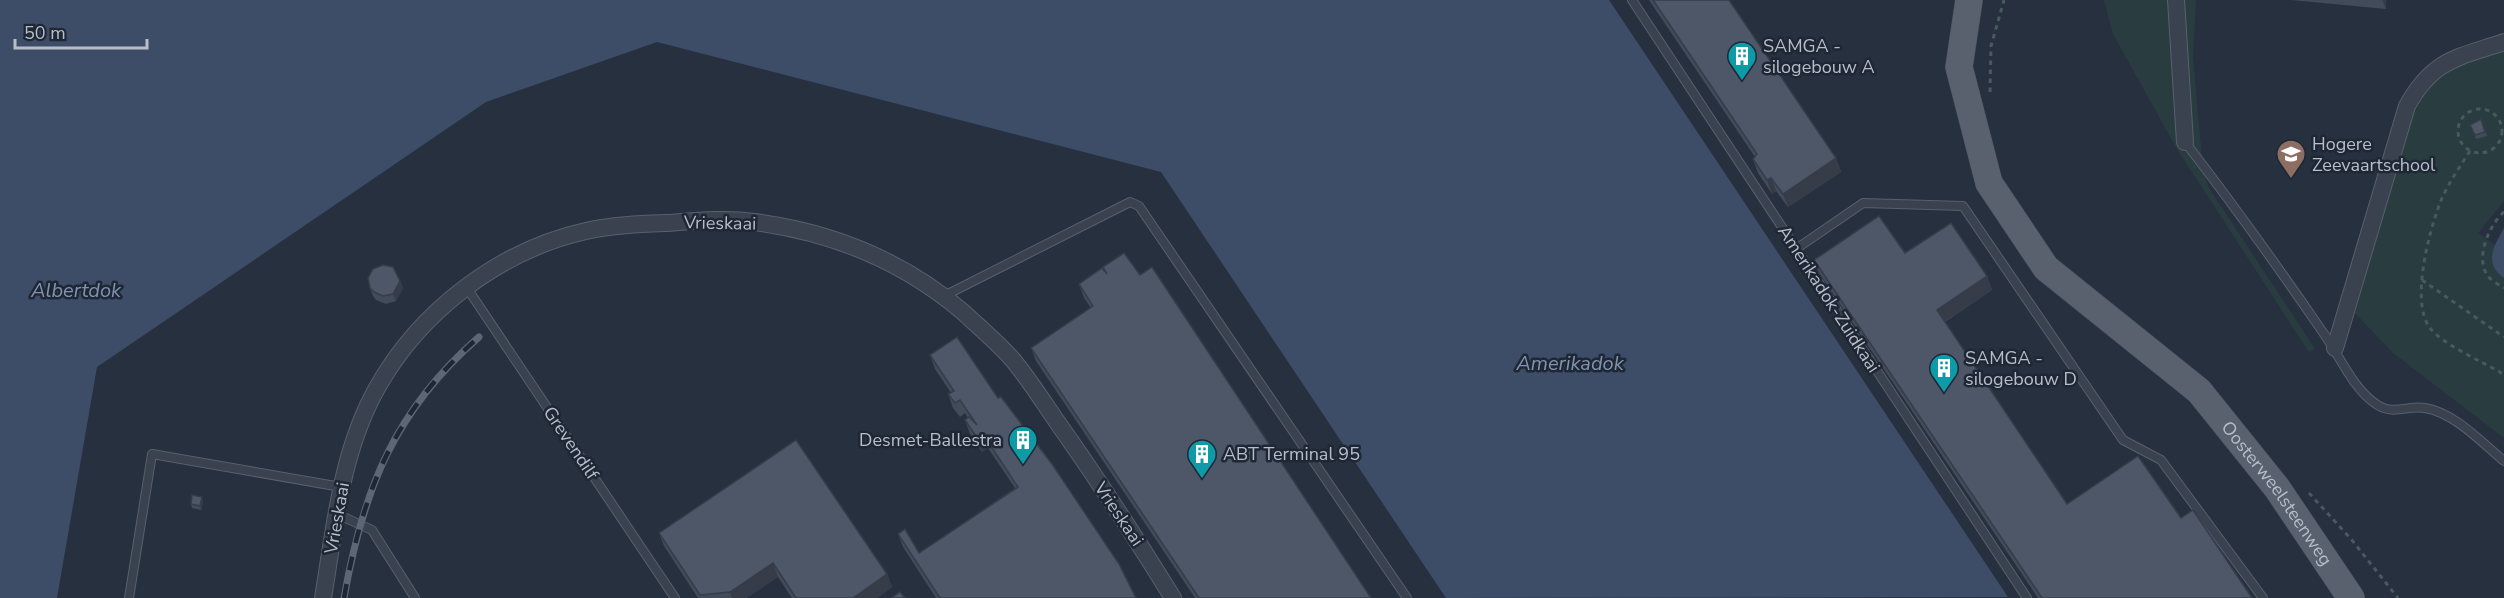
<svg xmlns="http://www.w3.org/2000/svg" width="2504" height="598" font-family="'Nunito Sans',sans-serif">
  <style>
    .green { fill: #293d40 }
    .water { fill: #3d4d67 }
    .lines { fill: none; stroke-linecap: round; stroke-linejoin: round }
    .service-casing { stroke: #58606d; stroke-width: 10 }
    .minor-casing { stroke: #58606d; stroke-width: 18 }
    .primary-casing { stroke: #444b59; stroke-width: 28 }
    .path { stroke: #475a5d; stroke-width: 3; stroke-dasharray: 4.5 4.5; stroke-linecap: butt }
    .service { stroke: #3b424f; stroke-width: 8 }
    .minor { stroke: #3b424f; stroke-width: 16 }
    .primary { stroke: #59616f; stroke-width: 27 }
    .rail-casing { stroke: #5d6676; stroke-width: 7 }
    .rail { stroke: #1f2735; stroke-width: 4.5; stroke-dasharray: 14; stroke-linecap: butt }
    .wall { fill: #424b59 }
    .shaded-wall { fill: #363d49 }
    .building { fill: #4d5768; stroke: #363d49; stroke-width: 1.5 }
    .labels { text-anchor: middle; stroke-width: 5; stroke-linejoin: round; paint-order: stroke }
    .poi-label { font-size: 18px; fill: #b7beca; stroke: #1f2735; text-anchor: start }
    .street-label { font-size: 18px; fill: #b7beca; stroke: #1f2735 }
    .water-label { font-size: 20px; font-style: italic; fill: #8093b0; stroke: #1f2735 }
  </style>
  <rect width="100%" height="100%" fill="#27303f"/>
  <g class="green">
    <polygon points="2104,0 2196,0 2193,57 2203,171 2209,188 2315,349 2309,352 2177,149 2113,34"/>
    <polygon points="2504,49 2504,201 2478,233 2504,252 2504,438 2393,353 2355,313 2412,116 2438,74"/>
  </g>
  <g class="water">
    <polygon points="0,0 1609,0 2008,597 1446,598 1161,172 657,42 486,102 97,367 57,598 0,598"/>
    <path d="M 2504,228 L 2504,278 C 2483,263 2494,246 2504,228 Z"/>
  </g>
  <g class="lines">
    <g class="service-casing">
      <g id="service">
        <polyline points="1632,0 2027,598"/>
        <path d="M 2185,142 C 2233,204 2278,267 2322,331 C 2339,354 2352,388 2376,404 C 2393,416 2407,405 2425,408 C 2455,413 2481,442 2504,461"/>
        <polyline points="1796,249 1863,203 1963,206 2123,440 2161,460 2263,598"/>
        <polyline points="467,288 675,598"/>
        <polyline points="942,297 1130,202 1139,206 1407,598"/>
        <polyline points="337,514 372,530 415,598"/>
        <polyline points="129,598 152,454 341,487"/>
      </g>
    </g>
    <g class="minor-casing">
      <g id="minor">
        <polyline points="2176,0 2185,142"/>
        <path d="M 2335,348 L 2407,106 C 2433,59 2457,58 2504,42"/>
        <path d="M 323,598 C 335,526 341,452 377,388 C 420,311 500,250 586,231 C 612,225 641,224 667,223 C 695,221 726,218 754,222 C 832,232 903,261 963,312 C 979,327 998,343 1013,360 C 1032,383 1049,411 1067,436 C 1104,489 1139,543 1173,598"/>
      </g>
    </g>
    <g class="primary-casing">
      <g id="primary">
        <path id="s1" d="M 1969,0 L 1959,67 L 1989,183 L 2046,268 L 2199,391 L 2277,488 L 2351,598"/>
      </g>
    </g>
    <g class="path">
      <polyline points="1990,92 1991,46 2004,0"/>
      <circle cx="2480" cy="131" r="22"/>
      <path d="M 2470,151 C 2459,168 2447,185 2440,203 C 2429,232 2410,302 2430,328 C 2441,343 2482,362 2500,372 L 2504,377"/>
      <path d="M 2504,212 C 2490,224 2476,255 2486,273 C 2489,280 2498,284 2504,288"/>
      <polyline points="2422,280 2504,337"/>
      <polyline points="2309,493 2351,539 2398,598"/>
    </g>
    <use href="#service" class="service"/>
    <use href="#minor" class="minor"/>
    <use href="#primary" class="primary"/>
    <g class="rail-casing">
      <path id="rail" d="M 344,598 C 363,490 394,411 479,337"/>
    </g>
    <use href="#rail" class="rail"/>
  </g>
  <g class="wall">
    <polygon points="1649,0 1729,0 1836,158 1841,172 1788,207 1776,191 1772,194 1758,173 1753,159 1755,157"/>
    <polygon points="2291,0 2386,0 2386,9"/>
    <polygon points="2481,119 2487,136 2476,139 2471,128"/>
    <polygon points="1905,253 1987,276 1992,290 1945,322 2067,504 2181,518 2252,598 2038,598 1819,273 1814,260"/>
    <polygon points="1103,267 1371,598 1195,598 1036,361 1031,348 1091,308 1084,298 1079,284 1104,270"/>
    <polygon points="400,281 403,288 396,301 386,304 376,300 373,296 370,288"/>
    <polygon points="930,355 998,398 1136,598 936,598 903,547 898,534 919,553 1015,488 988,448 982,452 970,434 965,420 968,418 965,413 960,417 953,408 948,394 951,393 935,369"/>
    <polygon points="203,501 201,510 192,508 191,504"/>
    <polygon points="659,533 887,574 892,587 877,598 792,598 778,577 746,598 698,598 664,546"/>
  </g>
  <g class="shaded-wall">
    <polygon points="2382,0 2386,0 2386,9"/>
    <polygon points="1836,158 1841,172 1788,207 1783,194"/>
    <polygon points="1771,178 1776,191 1772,194 1767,180"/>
    <polygon points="1987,276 1992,290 1942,323 1937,310"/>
    <polygon points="400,281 403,288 396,301 393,294"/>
    <polygon points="983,434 988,448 982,452 977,438"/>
    <polygon points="202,497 203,501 201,510 200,506"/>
    <polygon points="773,563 778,577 746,598 732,598 730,592"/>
    <polygon points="887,574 892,587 877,598 853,598"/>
  </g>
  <g class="building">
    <polygon points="1653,0 1729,0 1836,158 1783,194 1771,178 1767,180 1753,159 1757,154"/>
    <polygon points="2481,119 2485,132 2475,135 2470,125"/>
    <polygon points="1879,216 1905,253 1951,223 1987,276 1937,310 2067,504 2138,456 2181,518 2193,510 2252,598 2042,598 1814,260"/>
    <polygon points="1124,253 1140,275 1152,267 1371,598 1199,598 1031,348 1093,306 1079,284 1102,268 1107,274 1103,267"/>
    <polygon points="383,265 393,267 400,281 393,294 383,296 374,292 370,288 368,278 373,269"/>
    <polygon points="957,337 998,398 1001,397 1052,464 1119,564 1136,598 940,598 898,534 905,529 919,553 1018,487 983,434 977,438 965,420 969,417 977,425 960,400 955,403 948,394 954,391 930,355"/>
    <polygon points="796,440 887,574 853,598 796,598 773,563 730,592 700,595 659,533"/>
    <polygon points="192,495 202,497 200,506 191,504"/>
    <polygon points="900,592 905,598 891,598"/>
  </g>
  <defs>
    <g id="building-pin" transform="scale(1.5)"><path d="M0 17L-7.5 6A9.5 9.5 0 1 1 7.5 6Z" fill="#0f9aa8" stroke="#1f2735"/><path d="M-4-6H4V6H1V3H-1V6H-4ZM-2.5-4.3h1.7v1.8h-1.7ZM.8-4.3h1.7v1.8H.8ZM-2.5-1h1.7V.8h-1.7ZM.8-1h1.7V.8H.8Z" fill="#fff"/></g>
    <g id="university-pin" transform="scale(1.5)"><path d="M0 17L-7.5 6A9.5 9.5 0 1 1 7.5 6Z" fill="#8d6e63" stroke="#1f2735"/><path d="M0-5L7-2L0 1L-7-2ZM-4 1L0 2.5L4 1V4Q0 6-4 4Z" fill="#fff"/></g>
  </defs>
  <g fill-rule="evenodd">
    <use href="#building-pin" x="1742" y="56"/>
    <use href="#university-pin" x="2291" y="154"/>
    <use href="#building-pin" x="1944" y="368"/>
    <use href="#building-pin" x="1023" y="440"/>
    <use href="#building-pin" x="1202" y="454"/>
  </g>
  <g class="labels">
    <g class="poi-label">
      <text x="1763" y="52">SAMGA -<tspan x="1763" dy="21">silogebouw A</tspan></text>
      <text x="2312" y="150">Hogere<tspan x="2312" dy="21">Zeevaartschool</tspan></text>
      <text x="1965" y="364">SAMGA -<tspan x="1965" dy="21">silogebouw D</tspan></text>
      <text x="1002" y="446" text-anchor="end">Desmet-Ballestra</text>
      <text x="1223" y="460">ABT Terminal 95</text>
    </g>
    <g class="street-label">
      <text transform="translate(720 223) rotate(1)" y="6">Vrieskaai</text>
      <text transform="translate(1829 299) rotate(57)" y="6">Amerikadok-Zuidkaai</text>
      <text transform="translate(571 443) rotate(56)" y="6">Grevendilf</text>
      <text dy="6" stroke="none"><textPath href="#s1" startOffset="615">Oosterweelsteenweg</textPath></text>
      <text transform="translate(1119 514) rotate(56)" y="6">Vrieskaai</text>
      <text transform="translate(337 518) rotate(-80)" y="6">Vrieskaai</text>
    </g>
    <g class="water-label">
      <text x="76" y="297">Albertdok</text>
      <text x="1570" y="370">Amerikadok</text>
    </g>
  </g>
  <path d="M15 39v9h132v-9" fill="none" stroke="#b7beca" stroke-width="3"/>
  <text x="24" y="39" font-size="18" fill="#b7beca" stroke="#1f2735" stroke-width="4.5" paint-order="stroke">50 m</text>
</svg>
